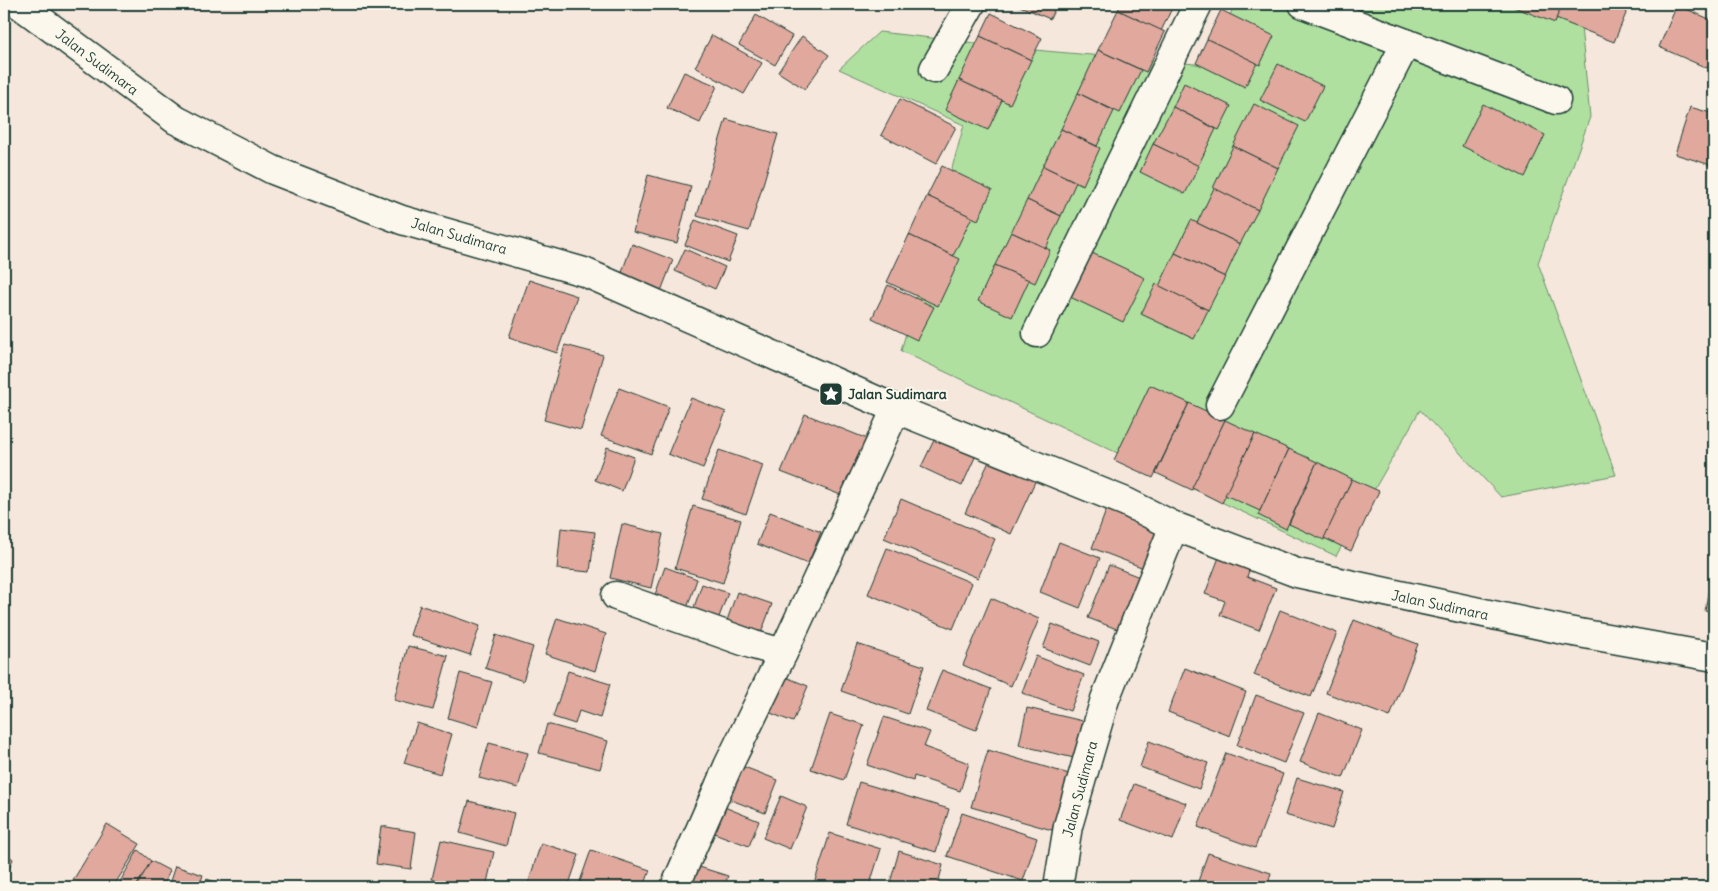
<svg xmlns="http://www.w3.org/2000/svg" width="1718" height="891" font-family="Delius,sans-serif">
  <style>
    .green { fill: #b0e0a0; stroke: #688e6a }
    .building { fill: #e1a89d; stroke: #1f3d34 }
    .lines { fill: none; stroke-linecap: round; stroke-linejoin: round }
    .street-casing { stroke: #1f3d34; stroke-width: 31 }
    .street { stroke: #fbf7ec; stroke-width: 28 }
    .labels { text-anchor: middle; stroke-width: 4; stroke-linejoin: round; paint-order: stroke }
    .street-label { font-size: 14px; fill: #1f3d34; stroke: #fbf7ec }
    .poi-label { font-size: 14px; font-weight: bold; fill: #1f3d34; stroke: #fbf7ec; text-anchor: start }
  </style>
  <rect width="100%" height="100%" fill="#f6e7dc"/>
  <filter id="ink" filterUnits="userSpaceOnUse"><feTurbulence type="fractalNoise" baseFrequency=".02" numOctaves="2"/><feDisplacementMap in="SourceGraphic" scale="10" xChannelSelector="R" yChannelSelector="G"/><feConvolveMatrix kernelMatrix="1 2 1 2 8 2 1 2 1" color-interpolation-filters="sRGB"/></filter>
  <g filter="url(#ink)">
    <polygon class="green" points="1235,4 1574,4 1579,7 1590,117 1538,263 1616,475 1501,497 1420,410 1336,556 901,351 964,125 839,69 879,32 1045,51 1207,65"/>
    <g class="building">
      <polygon points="1015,4 1057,4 1050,19"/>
      <polygon points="1121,4 1174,4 1161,31 1118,10"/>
      <polygon points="1506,4 1562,4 1555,23"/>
      <polygon points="1562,4 1630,4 1614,42 1556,19"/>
      <polygon points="1677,5 1714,21 1714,52 1707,68 1659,47"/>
      <polygon points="1118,10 1165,32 1146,72 1098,50"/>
      <polygon points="1221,10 1274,36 1260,65 1207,39"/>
      <polygon points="991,13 1042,38 1031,60 980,36"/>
      <polygon points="756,15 792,36 775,65 739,45"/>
      <polygon points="712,35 762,63 744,94 695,67"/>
      <polygon points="802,36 829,55 805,89 778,72"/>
      <polygon points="980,36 1031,60 1010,104 959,80"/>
      <polygon points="1207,39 1257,63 1245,87 1196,63"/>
      <polygon points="1098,50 1141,70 1120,113 1078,93"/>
      <polygon points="1278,64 1323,86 1305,122 1260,100"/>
      <polygon points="684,72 717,86 700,123 667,108"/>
      <polygon points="959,80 1002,100 988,130 945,110"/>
      <polygon points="1184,83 1231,106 1219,130 1173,107"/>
      <polygon points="1078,93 1114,111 1097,146 1061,129"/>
      <polygon points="900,99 956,127 936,164 881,135"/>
      <polygon points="1254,104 1299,126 1278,168 1233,146"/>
      <polygon points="1483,104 1545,135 1525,177 1462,146"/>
      <polygon points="1173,107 1216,129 1198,166 1153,144"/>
      <polygon points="1690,107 1714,114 1714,166 1675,154"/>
      <polygon points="726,119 778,134 749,231 697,216"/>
      <polygon points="1061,129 1100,148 1083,185 1043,166"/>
      <polygon points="1153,144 1199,166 1185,194 1140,172"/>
      <polygon points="1233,146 1278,168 1258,210 1213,188"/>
      <polygon points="942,166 992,190 978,220 927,196"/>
      <polygon points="1043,166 1076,182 1061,216 1027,200"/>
      <polygon points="648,175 691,186 677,243 633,232"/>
      <polygon points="1214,188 1258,210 1240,244 1197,223"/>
      <polygon points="927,196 972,217 953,256 909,235"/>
      <polygon points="1027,200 1061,216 1046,248 1011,232"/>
      <polygon points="695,220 738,236 728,262 685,245"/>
      <polygon points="1191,220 1240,244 1225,277 1175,253"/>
      <polygon points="1011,232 1050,250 1035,283 995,265"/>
      <polygon points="909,235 960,259 938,306 887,282"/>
      <polygon points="632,244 673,260 661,291 621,275"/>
      <polygon points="685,249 725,267 715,289 675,271"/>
      <polygon points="1092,253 1145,278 1123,322 1070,297"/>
      <polygon points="1175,253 1225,277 1208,310 1159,286"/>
      <polygon points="995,265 1029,280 1012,317 978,301"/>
      <polygon points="529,280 577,296 557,353 509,337"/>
      <polygon points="1156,284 1208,310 1194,339 1141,314"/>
      <polygon points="888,285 934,307 917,340 872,318"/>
      <polygon points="1714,292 1714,308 1709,306"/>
      <polygon points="565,345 603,355 581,430 544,420"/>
      <polygon points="1150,385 1189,403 1153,478 1114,460"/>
      <polygon points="619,388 669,407 651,454 601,436"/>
      <polygon points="691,398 726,412 703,468 668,454"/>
      <polygon points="1189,403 1225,420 1192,490 1156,473"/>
      <polygon points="805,414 870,440 846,497 781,472"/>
      <polygon points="1225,420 1255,434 1222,503 1192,488"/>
      <polygon points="1255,434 1289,449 1260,511 1225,495"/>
      <polygon points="936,436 976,455 962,486 921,467"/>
      <polygon points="607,447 634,457 622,491 595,480"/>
      <polygon points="1289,449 1317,462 1286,529 1258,515"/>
      <polygon points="719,450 763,465 746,514 702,499"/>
      <polygon points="994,451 1039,473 1011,534 965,513"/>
      <polygon points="1317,462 1352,479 1324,540 1289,524"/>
      <polygon points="1352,479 1379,491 1351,551 1324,538"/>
      <polygon points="901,499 995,539 978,578 884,538"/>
      <polygon points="693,506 741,520 723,583 675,568"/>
      <polygon points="1107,508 1165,530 1149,570 1092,548"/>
      <polygon points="770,512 821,532 808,564 757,544"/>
      <polygon points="622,524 663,534 651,588 610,578"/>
      <polygon points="561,528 595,532 590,572 557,569"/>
      <polygon points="1059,542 1100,558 1080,608 1040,592"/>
      <polygon points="887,548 972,583 953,629 868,594"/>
      <polygon points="1221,552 1251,564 1247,577 1276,588 1259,630 1220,615 1225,601 1205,594"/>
      <polygon points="1109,565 1142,578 1122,631 1088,618"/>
      <polygon points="665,567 697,579 685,614 652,603"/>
      <polygon points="702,584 728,593 716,625 691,616"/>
      <polygon points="1709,588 1714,589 1714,613 1705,611"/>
      <polygon points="737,592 772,604 758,641 724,629"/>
      <polygon points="991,598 1039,619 1011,686 963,665"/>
      <polygon points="420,605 480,626 470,655 410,635"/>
      <polygon points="1280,610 1337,633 1311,697 1254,675"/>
      <polygon points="557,618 606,634 595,671 545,654"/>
      <polygon points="1354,620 1418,644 1390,717 1326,693"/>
      <polygon points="1052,624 1099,642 1090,666 1043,648"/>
      <polygon points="496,635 533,647 523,681 485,668"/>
      <polygon points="857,644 924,666 908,714 841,691"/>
      <polygon points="408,646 448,656 433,710 394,700"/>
      <polygon points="1036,656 1084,675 1070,711 1022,693"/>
      <polygon points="1185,668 1246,692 1230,736 1168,712"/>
      <polygon points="942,670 991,689 976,730 926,711"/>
      <polygon points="568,671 610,684 600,718 579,711 575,724 553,717"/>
      <polygon points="460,673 492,682 478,727 448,718"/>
      <polygon points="778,674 808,686 793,722 763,710"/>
      <polygon points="1256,695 1304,713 1284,763 1237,745"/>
      <polygon points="1027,708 1083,721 1074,758 1019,745"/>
      <polygon points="1319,713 1362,730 1343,778 1300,762"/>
      <polygon points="830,714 864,725 844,780 811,769"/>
      <polygon points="884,717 930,732 924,747 969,763 960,791 914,776 913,781 867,765"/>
      <polygon points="417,723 452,734 440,774 404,763"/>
      <polygon points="547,724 608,741 600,769 539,753"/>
      <polygon points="1149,741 1208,763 1199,789 1140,767"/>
      <polygon points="489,743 528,753 518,788 479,778"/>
      <polygon points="988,750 1069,774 1052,830 971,807"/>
      <polygon points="1226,753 1283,774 1255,848 1198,827"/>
      <polygon points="739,765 778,780 765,813 726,798"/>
      <polygon points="1297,778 1344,792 1332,829 1285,815"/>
      <polygon points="859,782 949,809 936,852 846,824"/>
      <polygon points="1134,784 1186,803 1173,840 1120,820"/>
      <polygon points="781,796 807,807 790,849 763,838"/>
      <polygon points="469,801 514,813 506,846 460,833"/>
      <polygon points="717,804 759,821 749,846 706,830"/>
      <polygon points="962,813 1037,838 1023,881 947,856"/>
      <polygon points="107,824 140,844 113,887 69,887"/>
      <polygon points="381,826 416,832 411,869 376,864"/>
      <polygon points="830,833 881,849 869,887 813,887"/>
      <polygon points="441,840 494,852 486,887 466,887 432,879"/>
      <polygon points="541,843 579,855 568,887 527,887"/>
      <polygon points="138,850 151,861 136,887 117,887"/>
      <polygon points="591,850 650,870 644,887 578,887"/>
      <polygon points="899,851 943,865 937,887 902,887 890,883"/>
      <polygon points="4,852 13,859 4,880"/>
      <polygon points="1208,853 1271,873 1268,884 1277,887 1196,887"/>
      <polygon points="151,861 170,871 162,887 136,887"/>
      <polygon points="693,865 728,876 724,887 686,887"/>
      <polygon points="175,866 203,875 199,887 168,887"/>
      <polygon points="207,879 229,887 203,887"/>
      <polygon points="1617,879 1637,887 1613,887"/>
      <polygon points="297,883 343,885 343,887 297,887"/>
      <polygon points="890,883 902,887 888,887"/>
    </g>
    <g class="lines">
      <g class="street-casing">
        <g id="street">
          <polyline points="19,4 176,120 273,170 402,220 584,272 896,409 1126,502 1174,526 1297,573 1568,631 1714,657"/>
          <polyline points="1303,4 1556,100"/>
          <polyline points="934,69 971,4"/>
          <polyline points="1037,333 1198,4"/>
          <polyline points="1220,405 1406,43"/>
          <polyline points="616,596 754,645 783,653 896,409"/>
          <polyline points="675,887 728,766 783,653"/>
          <polyline points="1058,887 1068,826 1105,699 1174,526"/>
        </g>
      </g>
      <use href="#street" class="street"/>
    </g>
  </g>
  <defs>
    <g id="sight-square" transform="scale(1.25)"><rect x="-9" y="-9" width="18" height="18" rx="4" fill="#1f3d34" stroke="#fbf7ec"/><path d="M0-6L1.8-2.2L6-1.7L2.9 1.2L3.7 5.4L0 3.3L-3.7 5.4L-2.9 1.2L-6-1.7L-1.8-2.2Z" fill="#fff"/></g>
  </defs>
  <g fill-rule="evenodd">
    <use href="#sight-square" x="831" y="394"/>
  </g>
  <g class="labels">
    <g class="street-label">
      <text transform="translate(97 62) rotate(37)" y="5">Jalan Sudimara</text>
      <text transform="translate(459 236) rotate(16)" y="5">Jalan Sudimara</text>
      <text transform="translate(1440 605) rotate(12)" y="5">Jalan Sudimara</text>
      <text transform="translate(1080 789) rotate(-75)" y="5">Jalan Sudimara</text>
    </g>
    <g class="poi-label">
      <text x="848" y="399">Jalan Sudimara</text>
    </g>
  </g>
  <rect width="1718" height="891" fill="none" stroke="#fbf7ec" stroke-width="20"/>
  <rect x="10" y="10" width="1698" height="871" fill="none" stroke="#1f3d34" stroke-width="2" filter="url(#ink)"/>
</svg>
